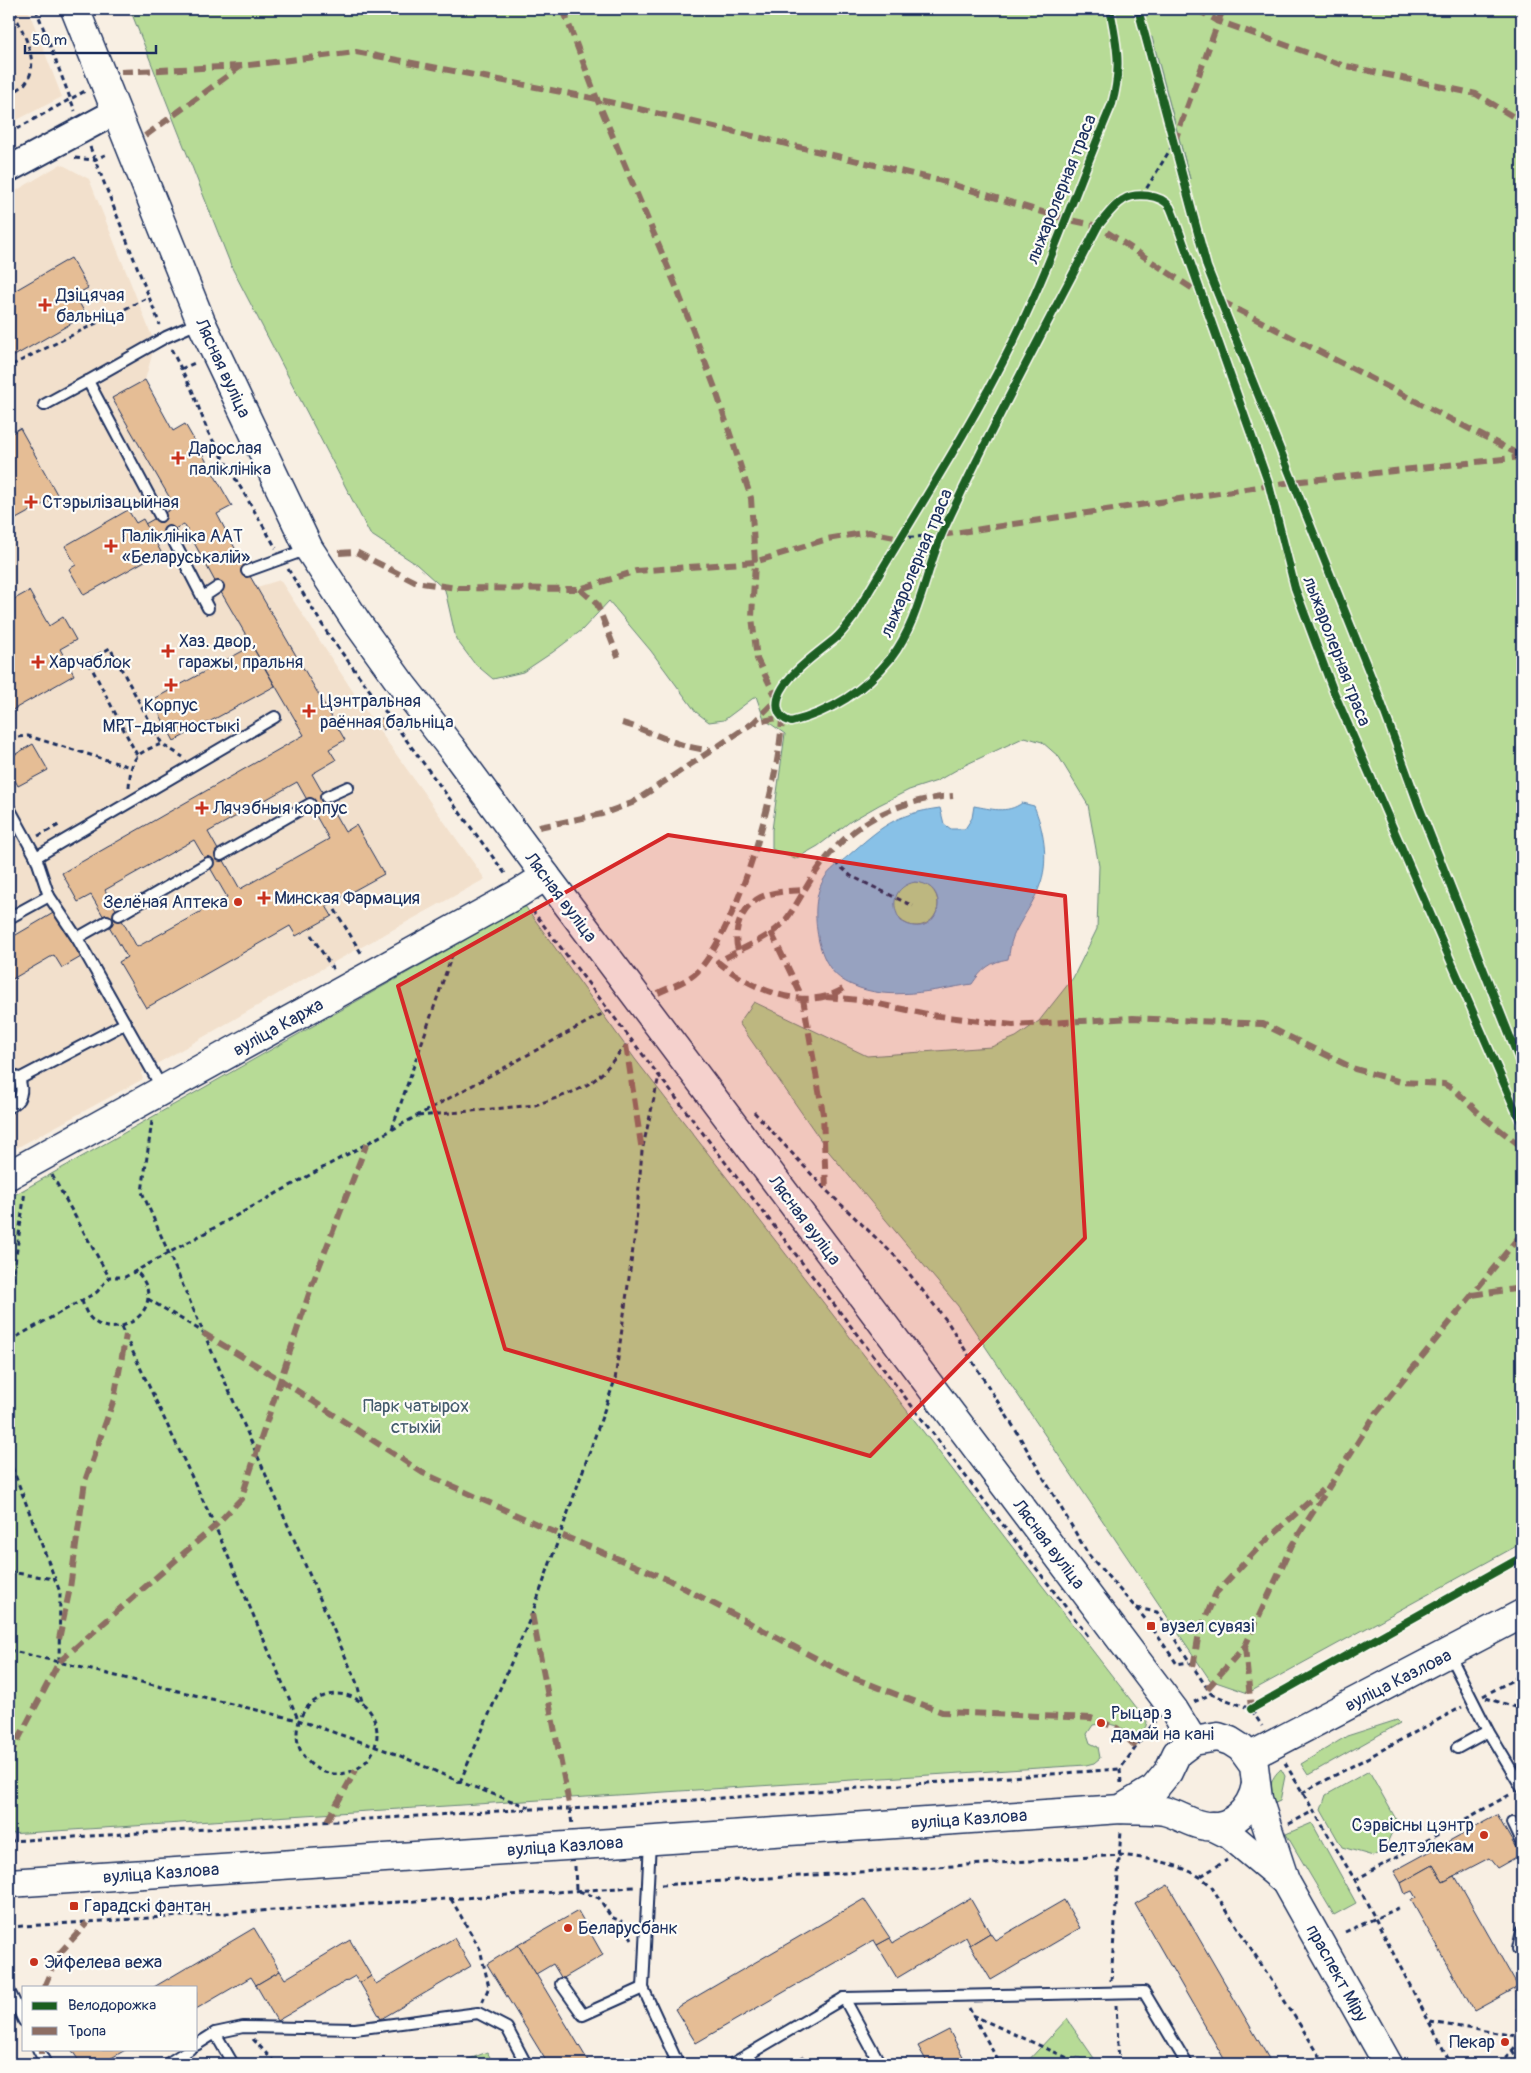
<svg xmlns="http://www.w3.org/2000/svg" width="1531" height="2073" font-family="Pangolin,sans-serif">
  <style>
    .built { fill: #f2e0cc }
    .green { fill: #b7db96; stroke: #69857a; fill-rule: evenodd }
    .water { fill: #88c1e7; stroke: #5c87b0; fill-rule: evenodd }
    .building { fill: #e5bd95; stroke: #1b2f5e; fill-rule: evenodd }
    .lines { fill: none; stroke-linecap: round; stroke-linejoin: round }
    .service-casing { stroke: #1b2f5e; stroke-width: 14 }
    .tertiary-casing { stroke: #1b2f5e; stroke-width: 29 }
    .secondary-casing { stroke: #1b2f5e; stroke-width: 31 }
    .path { stroke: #1b2f5e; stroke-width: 3; stroke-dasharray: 5 4; stroke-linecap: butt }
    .service { stroke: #fdfcf7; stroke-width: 10 }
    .tertiary { stroke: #fdfcf7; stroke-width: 25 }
    .secondary { stroke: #fdfcf7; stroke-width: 28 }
    .quiet { stroke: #8d6e63; stroke-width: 6; stroke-dasharray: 12 6; stroke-linecap: butt }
    .cycleway-casing { stroke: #fdfcf7; stroke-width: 11 }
    .cycleway { stroke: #1b5e20; stroke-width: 8 }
    .marked { fill: #d62828; fill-opacity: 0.2; stroke: #d62828; stroke-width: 4; stroke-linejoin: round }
    .poi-dot { fill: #c8321e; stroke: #fdfcf7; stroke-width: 2 }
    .labels { text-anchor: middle; stroke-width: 4.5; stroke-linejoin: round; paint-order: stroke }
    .street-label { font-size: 18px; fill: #1b2f5e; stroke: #fdfcf7 }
    .poi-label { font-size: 18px; fill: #1b2f5e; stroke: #fdfcf7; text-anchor: start }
    .park-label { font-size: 18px; fill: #425a6c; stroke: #fdfcf7 }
  </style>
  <rect width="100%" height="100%" fill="#f8efe3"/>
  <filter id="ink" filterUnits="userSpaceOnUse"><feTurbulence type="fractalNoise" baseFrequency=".02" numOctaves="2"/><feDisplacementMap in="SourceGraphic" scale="10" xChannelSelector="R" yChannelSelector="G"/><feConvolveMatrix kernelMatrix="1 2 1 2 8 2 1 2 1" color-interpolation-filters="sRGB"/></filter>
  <g filter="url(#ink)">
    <g class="built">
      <polygon points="9,9 28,9 62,97 9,124"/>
      <polygon points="61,164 89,179 155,344 145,380 173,431 185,424 232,506 217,514 247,571 257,587 280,580 369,716 485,879 316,972 141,1073 143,1079 9,1152 9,195"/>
      <polygon points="1522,1982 1522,2015 1513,1989"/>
    </g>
    <g class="green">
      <path d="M 130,9 L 1522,9 L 1522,1543 L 1248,1693 L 1210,1680 L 958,1306 L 829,1152 L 739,1023 L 754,1002 L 867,1056 L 991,1047 L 1016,1037 L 1039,1021 L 1073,978 L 1097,929 L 1099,866 L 1088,805 L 1059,757 L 1042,742 L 1025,737 L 965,765 L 937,781 L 909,790 L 879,805 L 851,821 L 818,846 L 795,859 L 772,849 L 772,830 L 785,734 L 764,719 L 756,696 L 724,720 L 709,722 L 696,712 L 651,651 L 609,601 L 582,630 L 553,652 L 523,672 L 493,679 L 474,663 L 456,639 L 445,590 L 416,564 L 370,534 L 232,268 ZM 1151,37 L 1152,37 L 1190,179 Z"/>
      <circle cx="916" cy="904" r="22"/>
      <path d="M 525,906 L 635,1059 L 1147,1721 C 1146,1729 1143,1733 1135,1735 C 1120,1727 1111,1721 1093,1725 L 1087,1734 L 1090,1743 L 1098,1747 L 1100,1758 L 1094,1763 L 1086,1765 L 9,1834 L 9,1198 Z"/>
      <polygon points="1397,1720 1400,1723 1308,1775 1301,1764 1347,1736"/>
      <path d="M 1281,1769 L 1285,1776 L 1280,1801 L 1273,1804 C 1269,1790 1269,1779 1281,1769 Z"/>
      <polygon points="1369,1771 1397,1821 1384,1850 1373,1856 1342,1847 1321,1810 1326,1795"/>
      <polygon points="1312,1823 1356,1903 1334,1915 1286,1834"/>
      <polygon points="1067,2019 1098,2064 1077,2057 1072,2064 1025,2064"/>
      <polygon points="487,2052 494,2064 457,2064"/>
    </g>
    <path class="water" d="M 1022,803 L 1034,806 C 1043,828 1049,858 1041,882 C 1035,902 1021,918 1013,937 C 1010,944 1010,952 1008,959 C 990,962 982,969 972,984 C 934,990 889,1002 852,985 C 833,977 824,962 819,942 C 815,923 813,897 824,879 C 829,870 840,863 848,856 C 881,827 895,814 940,808 L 944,824 L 951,829 L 965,829 L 972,818 L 974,806 C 991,809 1007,814 1022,803 ZM 915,882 C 956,885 937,944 901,921 C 889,904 895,886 915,882 Z"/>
    <g class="building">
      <polygon points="71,258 88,288 75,295 86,315 9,359 9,294"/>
      <path d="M 145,380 L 173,431 L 185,424 L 232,506 L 217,514 L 247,571 L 345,740 L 329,749 L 336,760 L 312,774 L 345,832 L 356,825 L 384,874 L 326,906 L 332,916 L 296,936 L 290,926 L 146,1008 L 119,962 L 127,957 L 91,895 L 78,902 L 62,873 L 304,735 L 218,587 L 184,524 L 154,540 L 145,524 L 175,507 L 112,398 ZM 297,782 L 329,839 L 240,889 L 208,832 ZM 194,840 L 227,897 L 137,947 L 105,890 Z"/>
      <polygon points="9,426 12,433 20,428 58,496 16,519 9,507"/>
      <polygon points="128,510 136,523 143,519 161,552 84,595 69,569 76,565 65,546"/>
      <polygon points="29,591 49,626 63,617 76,640 60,649 74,675 9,712 9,602"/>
      <polygon points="252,646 275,686 174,741 152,700"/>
      <polygon points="364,694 370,702 365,706 359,698"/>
      <polygon points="382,718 388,727 383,730 377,721"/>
      <polygon points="33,744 48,770 18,786 9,769 9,758"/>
      <polygon points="55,912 81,957 62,968 54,955 9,981 9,939"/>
      <polygon points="1497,1815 1520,1855 1497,1868 1489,1858 1443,1882 1433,1865 1401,1883 1394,1871"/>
      <polygon points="1433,1865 1443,1882 1455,1876 1518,1987 1474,2011 1411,1900 1416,1898 1412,1891 1405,1894 1401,1883"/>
      <polygon points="1168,1885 1272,2064 1227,2064 1135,1904"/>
      <polygon points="970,1898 990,1933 970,1945 966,1937 897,1978 877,1945 890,1938 893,1943"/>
      <polygon points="864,1899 890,1938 877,1945 874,1940 696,2043 675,2009"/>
      <polygon points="1064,1900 1080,1928 991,1980 970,1945 990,1933 995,1940"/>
      <polygon points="578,1911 603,1955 562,1979 553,1964 536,1974 518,1945"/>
      <polygon points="254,1928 280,1971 256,1985 251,1977 196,2009 196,1987 154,1987"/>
      <polygon points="454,1938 471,1966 381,2019 360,1983 371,1976 376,1984"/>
      <polygon points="350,1940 371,1976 360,1983 355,1976 277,2021 256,1985 280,1971 285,1979"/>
      <polygon points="518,1945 536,1974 590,2064 548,2064 487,1964"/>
      <polygon points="1522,2005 1522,2018 1516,2009"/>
      <polygon points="949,2030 967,2064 928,2064 918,2046"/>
      <polygon points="71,2049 127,2049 101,2064 81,2064"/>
      <polygon points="803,2056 808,2064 788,2064"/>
    </g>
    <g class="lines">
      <g class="service-casing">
        <g id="service">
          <polyline points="44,405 88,381"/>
          <polyline points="160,516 88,381 166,337 200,322"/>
          <polyline points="169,532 208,608"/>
          <polyline points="247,571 308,549"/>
          <polyline points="203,597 218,587"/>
          <polyline points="326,797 348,787"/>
          <polyline points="9,808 36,857"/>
          <polyline points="221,855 310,804"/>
          <polyline points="119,915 208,863"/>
          <polyline points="9,918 49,896"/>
          <polyline points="107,921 77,938 163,1090"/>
          <polyline points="77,938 49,896 36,857 275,717"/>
          <path d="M 9,1072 L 19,1079 C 24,1091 21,1102 9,1107"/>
          <polyline points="19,1079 126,1023"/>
          <polyline points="1449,1654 1488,1731 1522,1788"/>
          <polyline points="1457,1748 1488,1731"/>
          <polyline points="1512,1823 1522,1844"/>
          <polyline points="650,1841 643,1988 678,2064"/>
          <polyline points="1518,1949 1522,1931"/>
          <polyline points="561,1984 583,2015 643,1988"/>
          <polyline points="9,1991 24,2021"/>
          <polyline points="844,1998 880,2064"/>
          <polyline points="215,2033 233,2064"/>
          <polyline points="196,2045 215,2033 243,2027 355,2029 478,2013 507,2028 526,2064"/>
          <polyline points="38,2049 46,2064"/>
          <polyline points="167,2064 190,2049"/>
          <polyline points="732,2064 844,1998 1144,1992 1187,2064"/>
        </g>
      </g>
      <g class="tertiary-casing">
        <polyline id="tertiary" points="9,169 115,112"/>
      </g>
      <g class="secondary-casing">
        <g id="secondary">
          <polyline points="75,9 201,322 309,549 356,621 402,685 453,750 546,876 1174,1710 1193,1741"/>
          <polyline points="9,1175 519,893 546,876"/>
          <polyline points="1249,1757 1522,1614"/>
          <polyline points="1121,1809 1154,1789 1168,1772 1177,1753 1193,1741 1218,1737 1230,1741 1241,1748 1254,1766 1258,1799 1285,1881 1388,2064"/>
          <polyline points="1212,1826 1230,1835 1285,1881"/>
          <path d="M 9,1883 L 1121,1809 C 1135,1810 1150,1809 1164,1811 C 1177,1814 1188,1822 1201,1825 C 1229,1832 1251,1811 1256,1785"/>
        </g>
      </g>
      <g class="path">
        <polyline points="36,9 75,111"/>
        <polyline points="9,85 13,93"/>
        <path d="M 9,94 C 51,78 24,35 12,9"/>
        <polyline points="9,133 85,91"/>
        <polyline points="90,147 160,325"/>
        <polyline points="75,158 94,160 109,153"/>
        <polyline points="1142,196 1174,143"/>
        <polyline points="171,349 192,390 208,432 276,548"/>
        <polyline points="12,365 149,297"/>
        <polyline points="181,369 197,362"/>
        <polyline points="900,538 941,535"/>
        <polyline points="288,569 328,634 506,875"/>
        <polyline points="9,738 28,736 130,767"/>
        <polyline points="137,755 88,661 110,648 162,744"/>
        <path d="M 129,787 C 131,759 134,753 162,744 L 183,757"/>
        <polyline points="38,836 61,824"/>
        <polyline points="835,862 851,876 913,906"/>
        <polyline points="335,910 363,956"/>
        <polyline points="532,910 1088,1636"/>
        <polyline points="311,935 335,972"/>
        <polyline points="754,1112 826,1190 895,1256 947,1321 1015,1429 1088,1554 1136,1608 1157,1612 1211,1694"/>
        <path d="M 418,1116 L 535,1105 C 559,1097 588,1090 605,1070 C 614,1060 621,1049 632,1041"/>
        <polyline points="152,1121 142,1192 356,1681 362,1701"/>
        <polyline points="392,1129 452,955"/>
        <polyline points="52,1175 109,1277"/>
        <polyline points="148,1299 203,1332"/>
        <path d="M 82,1300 C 94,1357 179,1314 136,1271"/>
        <polyline points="9,1307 25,1191"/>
        <polyline points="121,1327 215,1526 298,1719"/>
        <polyline points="9,1341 97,1292 109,1277 125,1277 609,1010"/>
        <polyline points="9,1459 60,1592 59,1662"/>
        <polyline points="9,1572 55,1579"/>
        <polyline points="1136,1608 1151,1626 1177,1664 1189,1662"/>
        <polyline points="9,1650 298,1720 396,1754 460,1782 531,1808"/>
        <circle cx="337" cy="1734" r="40"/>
        <polyline points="1483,1696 1522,1675"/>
        <polyline points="1486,1698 1522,1709"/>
        <polyline points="1194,1702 1211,1694 1251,1709 1262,1726"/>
        <polyline points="1285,1763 1355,1880 1451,2064"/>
        <polyline points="460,1782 532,1614 615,1380 635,1234 642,1151 659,1076"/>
        <polyline points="1121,1783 1120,1769 1155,1721"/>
        <polyline points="1302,1793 1462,1707"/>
        <polyline points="570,1809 572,1825"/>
        <polyline points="1289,1824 1315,1810"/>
        <polyline points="9,1841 533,1809 570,1809 1120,1769"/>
        <polyline points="575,1866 576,1890 599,1898 611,1917 621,1921 632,1939"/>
        <polyline points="1201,1876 1227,1860"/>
        <polyline points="1355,1880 1511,1794"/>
        <path d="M 661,1885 L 1121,1855 C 1151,1859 1189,1864 1211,1886 L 1325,2064"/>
        <polyline points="451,1899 480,1949 489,1987 482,2003"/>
        <polyline points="9,1927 634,1887"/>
        <polyline points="1345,1932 1401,1907"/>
        <polyline points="1111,1981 1121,1830"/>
        <polyline points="1116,2005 1119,2064"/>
        <polyline points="969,2008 1000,2064"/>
        <polyline points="972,2015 1081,2064"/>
        <polyline points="1430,2022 1522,2037"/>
        <polyline points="253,2039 276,2064"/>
        <polyline points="1512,2050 1521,2064"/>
        <polyline points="1499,2064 1522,2040"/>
      </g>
      <use href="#service" class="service"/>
      <use href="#tertiary" class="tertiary"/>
      <use href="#secondary" class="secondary"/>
      <g class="quiet">
        <polyline points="563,9 597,99 675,284 715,388 751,498 755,562 752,617 757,659 777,699 753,723"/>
        <polyline points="1196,9 1218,21 1342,65 1476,94 1522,122"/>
        <polyline points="121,72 241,66"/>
        <polyline points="145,136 241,66 356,52 597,99 938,180 1065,219 1098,226 1202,295"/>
        <polyline points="1174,143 1223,9"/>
        <polyline points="1221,301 1522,456"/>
        <polyline points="941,535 1292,482 1522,457"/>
        <polyline points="339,553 356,552 415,582 456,588 580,589 636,571 755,562 827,539 869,532 900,538"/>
        <polyline points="580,589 597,604 618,657"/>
        <path d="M 622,723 C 652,731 678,748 709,750"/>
        <path d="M 539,827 L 602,814 L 632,803 L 753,723 L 782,717 C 780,781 740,924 698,971 C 689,981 670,987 658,993"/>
        <polyline points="771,932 803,999 823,1114 826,1190"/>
        <path d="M 738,950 C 732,930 742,907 761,897 C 774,891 790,891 804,890"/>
        <path d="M 843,989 C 803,1013 750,988 718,962 C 736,951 765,940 780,926 C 792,915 804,889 814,875 C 847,825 893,800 953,796"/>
        <polyline points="826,997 860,1000 931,1015 1013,1025 1133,1018 1263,1024 1355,1069 1401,1082 1444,1084 1455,1090 1482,1116 1522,1147"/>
        <polyline points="626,1045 642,1151"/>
        <polyline points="1472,1295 1522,1288"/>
        <polyline points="203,1333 279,1379 423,1473 561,1535 669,1580 851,1677 942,1712 1091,1718 1117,1728 1136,1747"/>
        <polyline points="532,1614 570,1809"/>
        <polyline points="59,1639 70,1588 85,1481 114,1399 126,1335"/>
        <polyline points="1245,1646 1251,1709"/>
        <polyline points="1193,1667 1199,1633 1216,1593 1260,1546 1322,1490"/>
        <polyline points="1207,1689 1245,1646 1292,1545 1375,1415 1522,1233"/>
        <polyline points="9,1757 59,1662 215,1526 241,1499 312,1285 367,1143"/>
        <polyline points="327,1821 356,1770"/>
        <polyline points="44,1987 58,1955 87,1923"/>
        <polyline points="41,2054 41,2049"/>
      </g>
      <g class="cycleway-casing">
        <g id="cycleway">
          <path d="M 1110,9 C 1117,45 1122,68 1112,104 C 1078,183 1051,265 1013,342 C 966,437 907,525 854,617 C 848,624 843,632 836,638 C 819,653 771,683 778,710 C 780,717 784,720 791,722 C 831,712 865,690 891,658 C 920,620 925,571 944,529 C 992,426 1046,326 1098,226 C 1106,217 1113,206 1123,200 C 1135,192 1161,194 1170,207 C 1172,211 1174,217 1176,222 L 1269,485 L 1295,588 L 1333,690 L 1522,1125"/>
          <polyline points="1138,9 1207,267 1378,694 1418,804 1522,1067"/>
          <polyline points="1251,1709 1522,1557"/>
        </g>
      </g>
      <use href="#cycleway" class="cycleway"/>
    </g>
  </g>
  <path class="marked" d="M 668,835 L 1065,896 L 1085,1238 L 870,1456 L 505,1349 L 398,986 Z"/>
  <g class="poi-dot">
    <path d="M42.5 297.5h5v5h5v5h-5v5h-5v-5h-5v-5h5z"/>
    <path d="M175.5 450.5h5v5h5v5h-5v5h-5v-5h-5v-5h5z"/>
    <path d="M28.5 494.5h5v5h5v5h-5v5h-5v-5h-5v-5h5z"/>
    <path d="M108.5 538.5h5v5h5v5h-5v5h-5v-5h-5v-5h5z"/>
    <path d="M165.5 643.5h5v5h5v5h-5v5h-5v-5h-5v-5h5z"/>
    <path d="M35.5 654.5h5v5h5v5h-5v5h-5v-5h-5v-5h5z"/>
    <path d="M168.5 677.5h5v5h5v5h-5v5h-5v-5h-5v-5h5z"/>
    <path d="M306.5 703.5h5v5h5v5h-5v5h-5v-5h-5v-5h5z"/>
    <path d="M199.5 800.5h5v5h5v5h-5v5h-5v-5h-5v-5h5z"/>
    <path d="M261.5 890.5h5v5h5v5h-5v5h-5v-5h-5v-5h5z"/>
    <circle cx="238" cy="902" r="5"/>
    <rect x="1146" y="1621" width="10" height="10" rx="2.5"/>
    <circle cx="1101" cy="1723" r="5"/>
    <circle cx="1484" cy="1835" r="5"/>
    <rect x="69" y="1901" width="10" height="10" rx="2.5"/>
    <circle cx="568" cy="1928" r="5"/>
    <circle cx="34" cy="1962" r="5"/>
    <circle cx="1505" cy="2042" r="5"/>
  </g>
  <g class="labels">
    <g class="street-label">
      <text transform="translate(1061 189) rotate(-68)" y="6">лыжаролерная траса</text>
      <text transform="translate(223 368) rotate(65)" y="6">Лясная вуліца</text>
      <text transform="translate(916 563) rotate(-67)" y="6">лыжаролерная траса</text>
      <text transform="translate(1337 651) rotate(69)" y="6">лыжаролерная траса</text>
      <text transform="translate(561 897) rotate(53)" y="6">Лясная вуліца</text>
      <text transform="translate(278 1027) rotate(-29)" y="6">вуліца Каржа</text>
      <text transform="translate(805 1220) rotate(53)" y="6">Лясная вуліца</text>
      <text transform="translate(1049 1544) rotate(53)" y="6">Лясная вуліца</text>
      <text transform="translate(1398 1680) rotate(-27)" y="6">вуліца Казлова</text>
      <text transform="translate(969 1819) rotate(-4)" y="6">вуліца Казлова</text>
      <text transform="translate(565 1846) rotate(-4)" y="6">вуліца Казлова</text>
      <text transform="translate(161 1873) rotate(-4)" y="6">вуліца Казлова</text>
      <text transform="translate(1337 1973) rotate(61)" y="6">праспект Міру</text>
    </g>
    <g class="poi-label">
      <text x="56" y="301">Дзіцячая<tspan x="56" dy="21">бальніца</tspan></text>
      <text x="189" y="454">Дарослая<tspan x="189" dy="21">паліклініка</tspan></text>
      <text x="42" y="508">Стэрылізацыйная</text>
      <text x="122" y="542">Паліклініка ААТ<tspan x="122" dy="21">«Беларуськалій»</tspan></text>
      <text x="179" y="647">Хаз. двор,<tspan x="179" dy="21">гаражы, пральня</tspan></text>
      <text x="49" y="668">Харчаблок</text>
      <text x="320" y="707">Цэнтральная<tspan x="320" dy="21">раённая бальніца</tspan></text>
      <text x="171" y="711" text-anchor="middle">Корпус<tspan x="171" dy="21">МРТ-дыягностыкі</tspan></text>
      <text x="213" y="814">Лячэбныя корпус</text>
      <text x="274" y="904">Минская Фармация</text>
      <text x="228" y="908" text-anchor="end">Зелёная Аптека</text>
      <text x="1161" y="1632">вузел сувязі</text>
      <text x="1111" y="1719">Рыцар з<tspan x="1111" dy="21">дамай на кані</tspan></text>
      <text x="1474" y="1831" text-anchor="end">Сэрвісны цэнтр<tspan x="1474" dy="21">Белтэлекам</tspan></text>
      <text x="84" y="1912">Гарадскі фантан</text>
      <text x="578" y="1934">Беларусбанк</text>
      <text x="44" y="1968">Эйфелева вежа</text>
      <text x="1495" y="2048" text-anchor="end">Пекар</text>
    </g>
    <g class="park-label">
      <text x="416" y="1412">Парк чатырох<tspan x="416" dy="21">стыхій</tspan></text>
    </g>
  </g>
  <rect width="1531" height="2073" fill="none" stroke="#fdfcf7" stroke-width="30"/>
  <rect x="15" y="15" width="1501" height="2043" fill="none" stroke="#1b2f5e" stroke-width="2" filter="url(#ink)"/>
  <rect x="22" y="1986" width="175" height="65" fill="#fdfcf7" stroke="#a3aaba"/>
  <rect x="32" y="2002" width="25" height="8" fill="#1b5e20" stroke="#a3aaba"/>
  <text x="68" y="2010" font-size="15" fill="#1b2f5e">Велодорожка</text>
  <rect x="32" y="2027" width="25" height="8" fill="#8d6e63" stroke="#a3aaba"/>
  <text x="68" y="2036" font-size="15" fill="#1b2f5e">Тропа</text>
  <path d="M25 45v8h131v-8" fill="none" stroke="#1b2f5e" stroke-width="2.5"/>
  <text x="32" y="45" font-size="15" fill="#1b2f5e" stroke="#fdfcf7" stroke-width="4" paint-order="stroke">50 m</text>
</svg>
